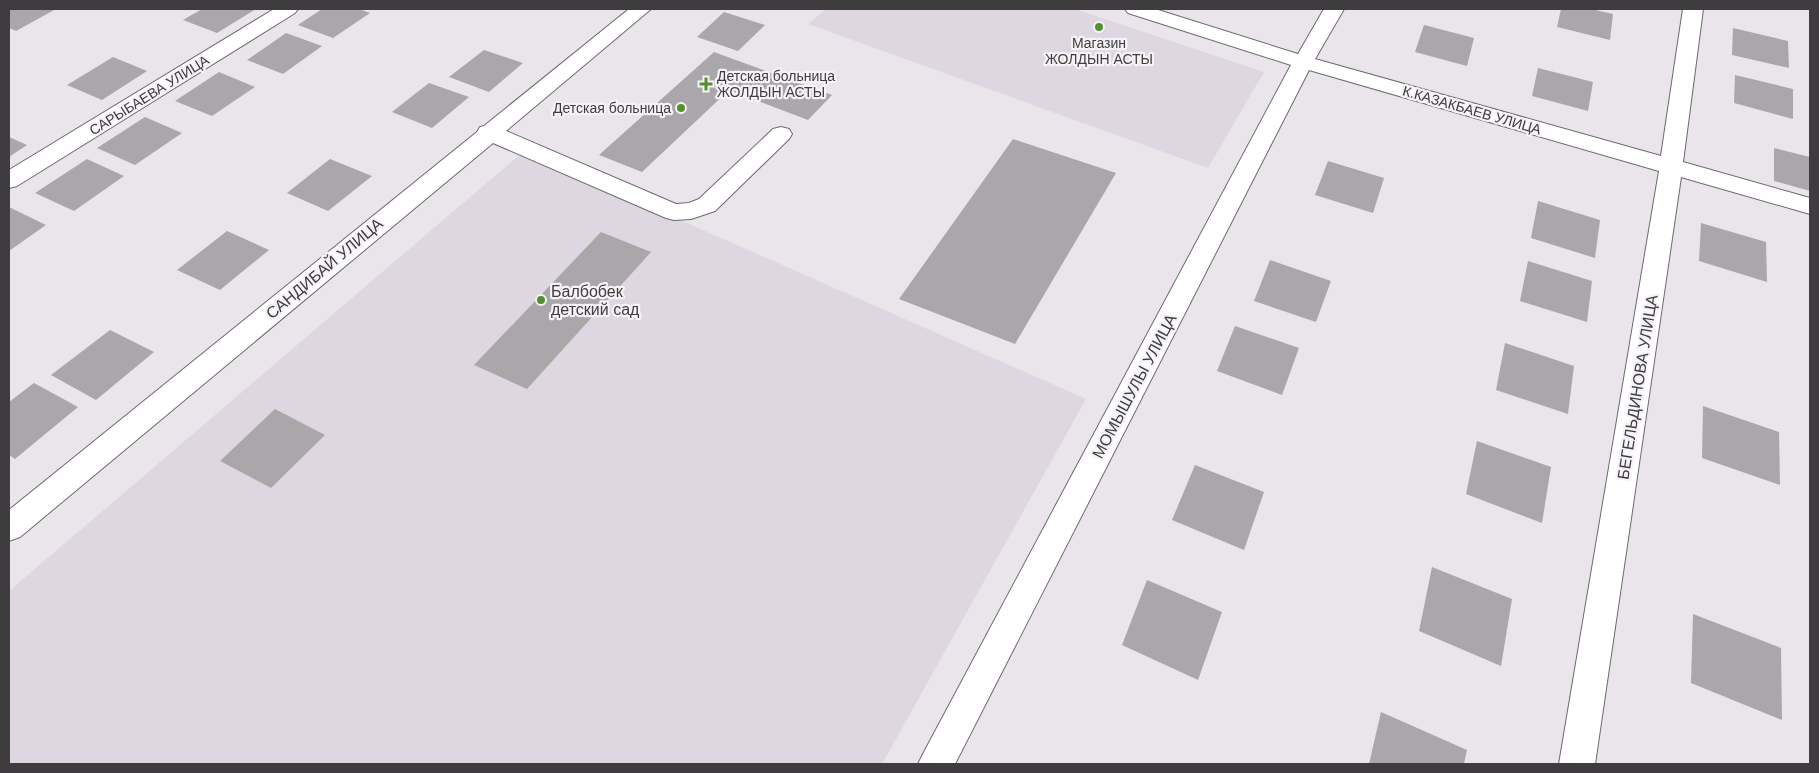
<svg xmlns="http://www.w3.org/2000/svg" width="1819" height="773" font-family="Helvetica,sans-serif">
  <style>
    .built { fill: #ded7e1 }
    .building { fill: #aaa7ab }
    .lines { fill: none; stroke-linecap: round; stroke-linejoin: round }
    .minor-casing { stroke: #6d6a6e; stroke-width: 2 }
    .minor { fill: #fff; fill-rule: evenodd }
    .poi-dot { fill: #529031; stroke: #f6f3f8; stroke-width: 2 }
    .labels { text-anchor: middle; stroke-width: 4.5; stroke-linejoin: round; paint-order: stroke }
    .far-poi-label { font-size: 14px; fill: #3e3c3e; stroke: #f6f3f8 }
    .far-street-label { font-size: 14px; fill: #3e3c3e; stroke: #f6f3f8 }
    .street-label { font-size: 16px; fill: #3e3c3e; stroke: #f6f3f8 }
    .poi-label { font-size: 16px; fill: #3e3c3e; stroke: #f6f3f8; text-anchor: start }
  </style>
  <rect width="100%" height="100%" fill="#e9e5eb"/>
  <g class="built">
    <polygon points="826,9 1075,9 1264,72 1208,168 808,24"/>
    <polygon points="524,151 1086,399 882,764 9,764 9,591"/>
  </g>
  <g class="building">
    <polygon points="9,9 56,9 16,31 9,28"/>
    <polygon points="202,9 256,9 217,33 183,20"/>
    <polygon points="322,9 359,9 370,13 333,38 298,25"/>
    <polygon points="1561,9 1591,9 1613,14 1610,40 1557,27"/>
    <polygon points="724,12 765,25 738,51 697,37"/>
    <polygon points="1424,25 1474,38 1467,66 1415,52"/>
    <polygon points="1733,28 1788,41 1789,68 1732,55"/>
    <polygon points="286,33 322,46 283,74 247,60"/>
    <polygon points="484,50 523,63 489,92 449,77"/>
    <polygon points="714,52 832,95 808,120 729,90 642,172 599,155"/>
    <polygon points="113,57 147,71 102,100 67,85"/>
    <polygon points="1538,68 1593,82 1588,111 1532,96"/>
    <polygon points="219,72 255,87 212,116 175,101"/>
    <polygon points="1735,75 1793,89 1793,119 1734,103"/>
    <polygon points="429,83 469,97 432,128 392,112"/>
    <polygon points="145,117 182,133 135,165 97,148"/>
    <polygon points="9,137 27,145 9,157"/>
    <polygon points="1013,139 1116,173 1015,344 899,299"/>
    <polygon points="1774,148 1810,157 1810,191 1774,181"/>
    <polygon points="87,159 124,176 74,211 35,193"/>
    <polygon points="330,159 372,176 328,211 287,193"/>
    <polygon points="1328,161 1384,178 1373,213 1315,195"/>
    <polygon points="1538,201 1600,220 1595,258 1531,238"/>
    <polygon points="9,207 46,225 9,251"/>
    <polygon points="1701,223 1766,242 1767,282 1699,261"/>
    <polygon points="227,231 269,250 220,290 177,270"/>
    <polygon points="601,232 651,252 527,389 474,365"/>
    <polygon points="1270,260 1331,281 1316,322 1254,301"/>
    <polygon points="1528,261 1592,281 1587,322 1520,301"/>
    <polygon points="1235,326 1299,348 1282,395 1217,371"/>
    <polygon points="110,330 154,352 96,400 51,375"/>
    <polygon points="1505,343 1574,366 1568,414 1496,390"/>
    <polygon points="34,383 78,407 15,459 9,455 9,402"/>
    <polygon points="1703,406 1779,432 1780,485 1702,458"/>
    <polygon points="275,409 325,435 271,488 220,461"/>
    <polygon points="1477,441 1551,467 1542,523 1466,494"/>
    <polygon points="1195,465 1264,492 1244,550 1172,520"/>
    <polygon points="1432,567 1512,599 1501,666 1419,631"/>
    <polygon points="1147,580 1222,612 1198,680 1122,645"/>
    <polygon points="1693,614 1781,648 1782,720 1691,683"/>
    <polygon points="1381,712 1467,750 1464,764 1369,764"/>
  </g>
  <g class="lines">
    <g class="minor-casing">
      <g id="minor">
        <polygon points="274,9 298,9 295,13 17,186 9,188 9,170"/>
        <polygon points="629,9 651,9 506,131 676,204 689,203 699,199 773,129 781,127 789,129 792,134 789,139 715,211 691,219 674,220 666,218 493,143 20,537 9,541 9,510 477,132 480,127 484,126"/>
        <polygon points="1125,9 1155,9 1298,54 1324,9 1344,9 1315,59 1661,156 1683,9 1703,9 1683,162 1810,198 1810,214 1681,177 1595,764 1559,764 1659,171 1309,70 955,764 918,764 924,752 1291,65 1128,13"/>
      </g>
    </g>
    <use href="#minor" class="minor"/>
  </g>
  <g class="poi-dot">
    <circle cx="1099" cy="27" r="5"/>
    <path d="M703.5 76.5h5v5h5v5h-5v5h-5v-5h-5v-5h5z"/>
    <circle cx="681" cy="108" r="5"/>
    <circle cx="541" cy="300" r="5"/>
  </g>
  <g class="labels">
    <g class="far-poi-label">
      <text x="1099" y="48">Магазин<tspan x="1099" dy="16">ЖОЛДЫН АСТЫ</tspan></text>
      <text x="717" y="81" text-anchor="start">Детская больница<tspan x="717" dy="16">ЖОЛДЫН АСТЫ</tspan></text>
      <text x="671" y="113" text-anchor="end">Детская больница</text>
    </g>
    <g class="far-street-label">
      <text transform="translate(149 95) rotate(-32)" y="5">САРЫБАЕВА УЛИЦА</text>
      <text transform="translate(1472 110) rotate(16)" y="5">К.КАЗАКБАЕВ УЛИЦА</text>
    </g>
    <g class="street-label">
      <text transform="translate(324 268) rotate(-40)" y="6">САНДИБАЙ УЛИЦА</text>
      <text transform="translate(1134 386) rotate(-62)" y="6">МОМЫШУЛЫ УЛИЦА</text>
      <text transform="translate(1637 387) rotate(-81)" y="6">БЕГЕЛЬДИНОВА УЛИЦА</text>
    </g>
    <g class="poi-label">
      <text x="551" y="297">Балбобек<tspan x="551" dy="18">детский сад</tspan></text>
    </g>
  </g>
  <rect width="1819" height="773" fill="none" stroke="#3e3c3e" stroke-width="20"/>
</svg>
